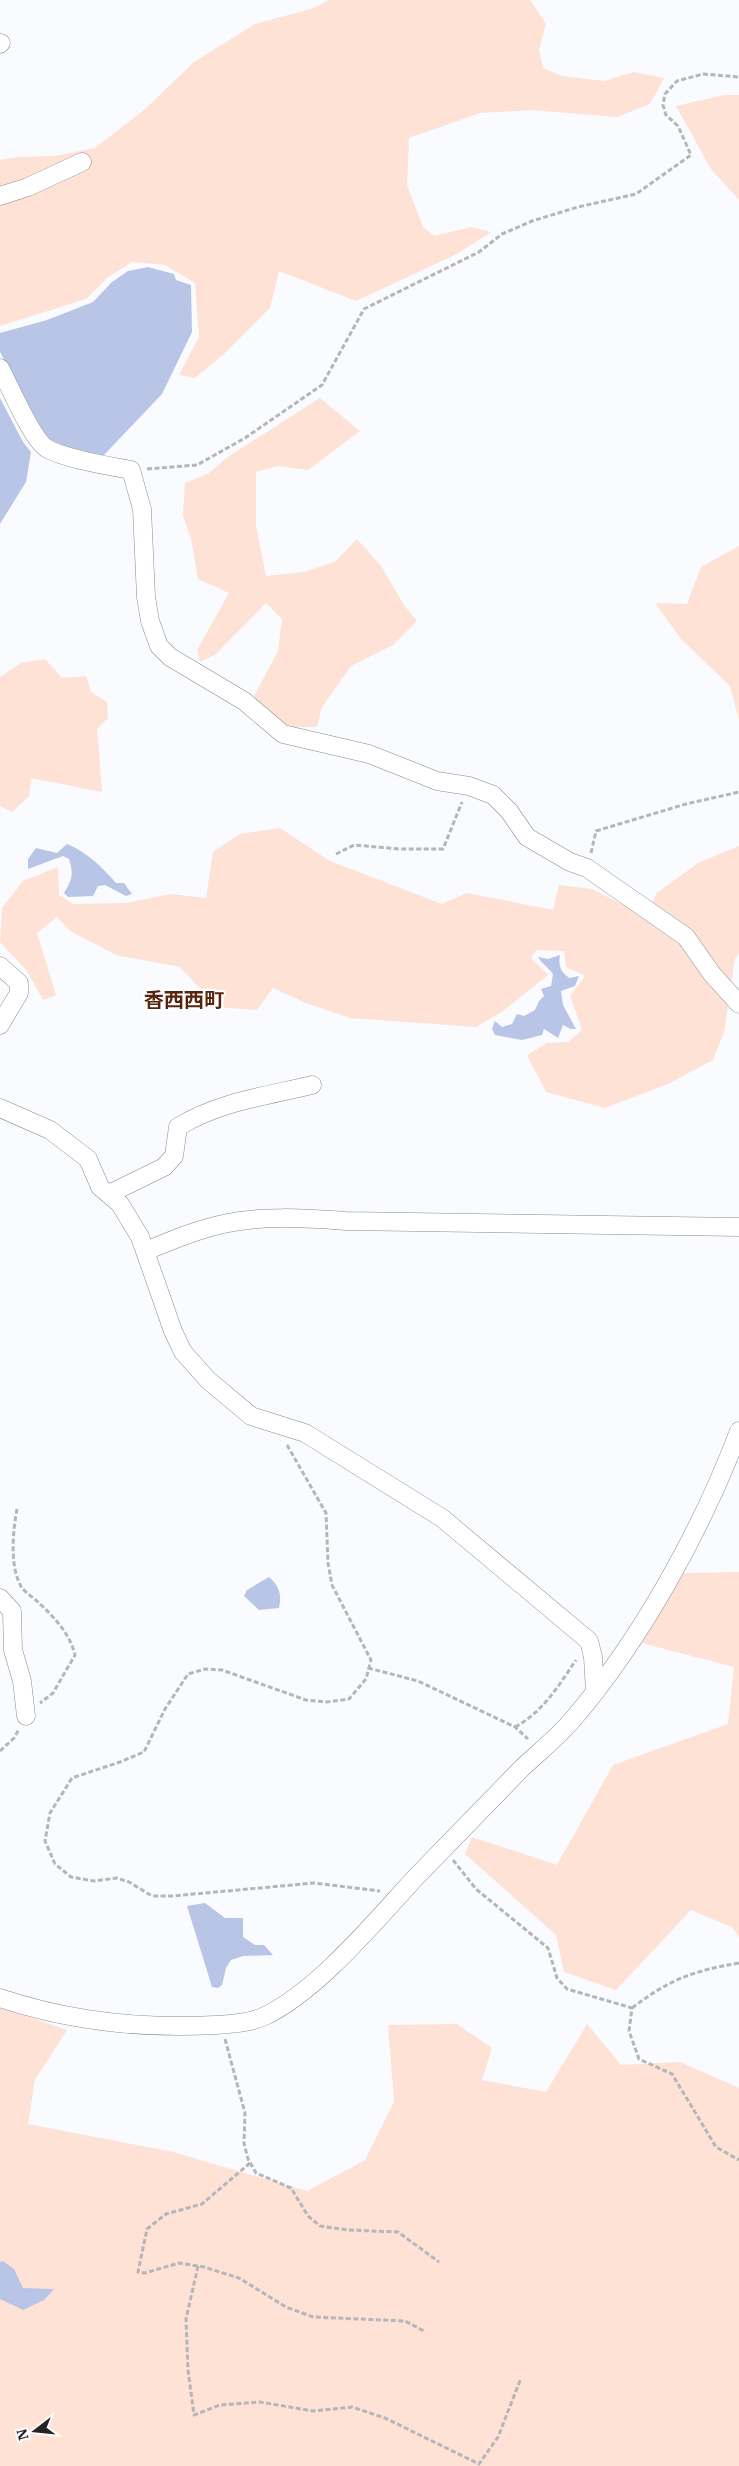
<svg xmlns="http://www.w3.org/2000/svg" width="739" height="2466" font-family="'IBM Plex Serif','Noto Sans JP',serif">
  <style>
    .green { fill: #fee2d6 }
    .water { fill: #b9c5e6 }
    .lines { fill: none; stroke-linecap: round; stroke-linejoin: round }
    .street-casing { stroke: #888a8f; stroke-width: 19 }
    .path { stroke: #b4b6b9; stroke-width: 3; stroke-dasharray: 5 2.5; stroke-linecap: butt }
    .street { stroke: #fff; stroke-width: 18 }
    .labels { text-anchor: middle; stroke-width: 4.5; stroke-linejoin: round; paint-order: stroke }
    .quarter-label { font-size: 20px; font-weight: bold; fill: #55250c; stroke: #fff }
  </style>
  <rect width="100%" height="100%" fill="#f9fbff"/>
  <g class="green">
    <polygon points="329,0 530,0 546,24 539,50 543,68 562,76 604,81 634,72 664,78 650,104 617,117 532,110 480,113 409,138 407,185 423,227 434,236 471,227 491,232 457,254 356,301 279,271 270,308 225,353 195,378 179,375 199,337 195,283 165,265 132,262 107,278 86,299 0,326 0,160 18,157 55,156 95,148 144,110 194,62 255,24 314,8"/>
    <polygon points="724,95 739,95 739,200 711,169 676,106"/>
    <polygon points="320,398 360,431 308,470 277,466 256,472 256,525 266,576 303,572 335,562 357,539 381,566 404,605 417,621 393,645 351,666 322,707 317,727 288,727 253,698 278,651 282,619 266,603 216,654 200,662 197,650 229,593 198,579 191,539 183,516 185,483 209,473 226,458"/>
    <polygon points="739,546 739,720 730,686 682,640 655,603 687,604 701,567"/>
    <polygon points="45,659 62,678 86,676 91,692 107,702 108,718 97,729 102,792 31,778 29,796 12,812 0,806 0,677 21,663"/>
    <polygon points="280,828 330,861 442,904 467,893 553,910 559,885 592,889 645,916 657,893 698,863 739,846 739,953 735,959 724,1032 713,1060 668,1084 605,1108 546,1092 527,1055 547,1043 568,1042 582,1030 570,996 585,976 566,967 564,951 536,950 531,958 548,975 503,1011 476,1027 350,1018 306,1003 273,988 257,1010 217,1007 180,967 116,955 70,931 57,917 37,933 56,995 43,1000 27,971 0,942 2,908 23,881 58,867 59,895 73,904 126,903 171,894 206,898 213,852 240,834"/>
    <polygon points="739,1572 739,1937 732,1927 691,1910 616,1990 564,1972 556,1935 465,1854 472,1837 557,1865 613,1765 728,1724 734,1667 642,1643 682,1573"/>
    <polygon points="0,2007 67,2030 35,2080 28,2124 173,2152 307,2191 365,2160 394,2102 388,2025 457,2024 492,2048 482,2080 546,2092 587,2024 621,2065 680,2062 739,2088 739,2466 0,2466"/>
  </g>
  <g class="water">
    <polygon points="148,267 174,274 176,280 191,285 192,332 162,394 103,456 75,451 44,437 0,352 0,333 47,320 93,302 112,282 128,271"/>
    <polygon points="0,398 23,442 31,452 26,482 0,524"/>
    <path d="M 67,844 C 87,852 102,867 116,883 L 124,883 L 132,894 L 126,896 L 105,885 L 98,886 L 93,896 L 68,897 L 64,893 C 72,880 74,874 69,859 L 63,856 L 28,869 L 28,859 L 36,848 L 57,853 Z"/>
    <path d="M 560,955 C 558,966 561,973 570,978 L 579,976 L 575,986 L 561,991 L 563,1005 L 576,1029 L 571,1029 L 563,1025 L 558,1038 L 544,1029 L 542,1035 L 522,1040 L 495,1035 L 492,1029 L 495,1021 L 502,1027 L 512,1024 L 517,1014 L 524,1016 L 535,1010 L 539,1001 L 544,996 L 541,989 L 551,986 L 553,974 C 548,967 542,964 538,957 L 548,959 Z"/>
    <path d="M 269,1577 C 279,1586 282,1594 279,1608 L 259,1610 L 244,1596 L 247,1590 Z"/>
    <polygon points="205,1903 225,1918 243,1918 243,1937 255,1945 264,1945 273,1955 243,1956 231,1960 226,1968 222,1985 218,1988 212,1987 187,1906"/>
    <polygon points="3,2261 14,2269 23,2288 54,2289 44,2300 23,2310 0,2299 0,2262"/>
  </g>
  <g class="lines">
    <g class="street-casing">
      <g id="street">
        <polyline points="0,44 1,43"/>
        <polyline points="0,196 28,187 82,162"/>
        <path d="M 0,368 C 9,385 32,439 46,448 C 64,459 110,466 131,470 L 142,509 L 146,597 L 150,621 L 159,646 L 170,657 L 244,701 L 283,734 L 369,754 L 437,781 L 469,786 L 493,795 L 509,811 L 527,837 L 570,862 L 587,868 L 686,937 L 712,974 L 739,1004"/>
        <polyline points="0,966 19,983 19,993 0,1025"/>
        <polyline points="0,1108 50,1130 88,1159 100,1187 120,1204 140,1237 173,1331 183,1352 208,1380 251,1416 305,1433 442,1518 589,1641 593,1657 595,1692"/>
        <path d="M 109,1194 L 164,1167 L 174,1156 L 178,1127 C 218,1102 266,1096 312,1085"/>
        <path d="M 146,1251 C 170,1241 193,1231 219,1225 C 260,1215 304,1218 346,1221 L 739,1227"/>
        <polyline points="0,1598 12,1611 13,1650 22,1681 26,1716"/>
        <path d="M 0,1998 C 69,2021 142,2029 215,2025 C 231,2024 250,2023 265,2016 C 319,1990 376,1920 417,1876 C 452,1840 487,1804 522,1768 C 539,1752 559,1736 574,1718 C 642,1638 702,1529 739,1431"/>
      </g>
    </g>
    <g class="path">
      <polyline points="147,469 197,465 245,438 322,385 364,309 479,252 502,234 532,221 578,207 636,194 691,155 678,126 666,115 663,105 665,94 677,81 703,74 739,77"/>
      <polyline points="591,853 596,831 686,804 739,792"/>
      <polyline points="336,854 354,845 400,849 443,849 462,802"/>
      <polyline points="287,1445 326,1513 328,1563 332,1585 371,1660 366,1679 349,1699 327,1702 306,1700 222,1670 205,1669 188,1674 165,1709 144,1752 120,1762 72,1778 50,1813 45,1841 55,1864 71,1877 94,1881 117,1878 129,1882 152,1896 172,1896 314,1883 380,1891"/>
      <path d="M 17,1509 C 13,1531 9,1567 22,1588 C 26,1593 34,1598 39,1603 C 55,1618 70,1634 75,1655 L 53,1693 L 40,1703"/>
      <polyline points="368,1668 418,1681 515,1727 528,1739"/>
      <path d="M 515,1727 C 543,1712 559,1685 576,1660"/>
      <polyline points="0,1751 14,1738 19,1729"/>
      <polyline points="453,1860 476,1889 548,1948 557,1978 567,1989 632,2008 629,2031 639,2059 672,2074 716,2147 739,2160"/>
      <path d="M 632,2008 C 670,1979 693,1971 739,1963"/>
      <polyline points="225,2039 245,2113 244,2143 248,2159 256,2173 291,2188 308,2216 320,2226 348,2230 398,2232 439,2262"/>
      <polyline points="250,2163 202,2204 166,2214 147,2229 138,2272 145,2273 179,2263 204,2267 239,2278 286,2307 313,2317 405,2321 424,2331"/>
      <polyline points="198,2266 186,2319 188,2370 194,2415 220,2405 260,2402 313,2411 352,2407 385,2418 479,2464 498,2437 521,2378"/>
    </g>
    <use href="#street" class="street"/>
  </g>
  <g class="labels">
    <g class="quarter-label">
      <text x="184" y="1007">香西西町</text>
    </g>
  </g>
  <g transform="translate(35 2431) rotate(254)" stroke="#ffffff" stroke-width="4" paint-order="stroke">
  <path d="M0-4L9 19L0 12L-9 19Z" fill="#232426"/>
  <text y="-8" font-size="14" font-weight="bold" text-anchor="middle" fill="#232426">N</text>
  </g>
</svg>
